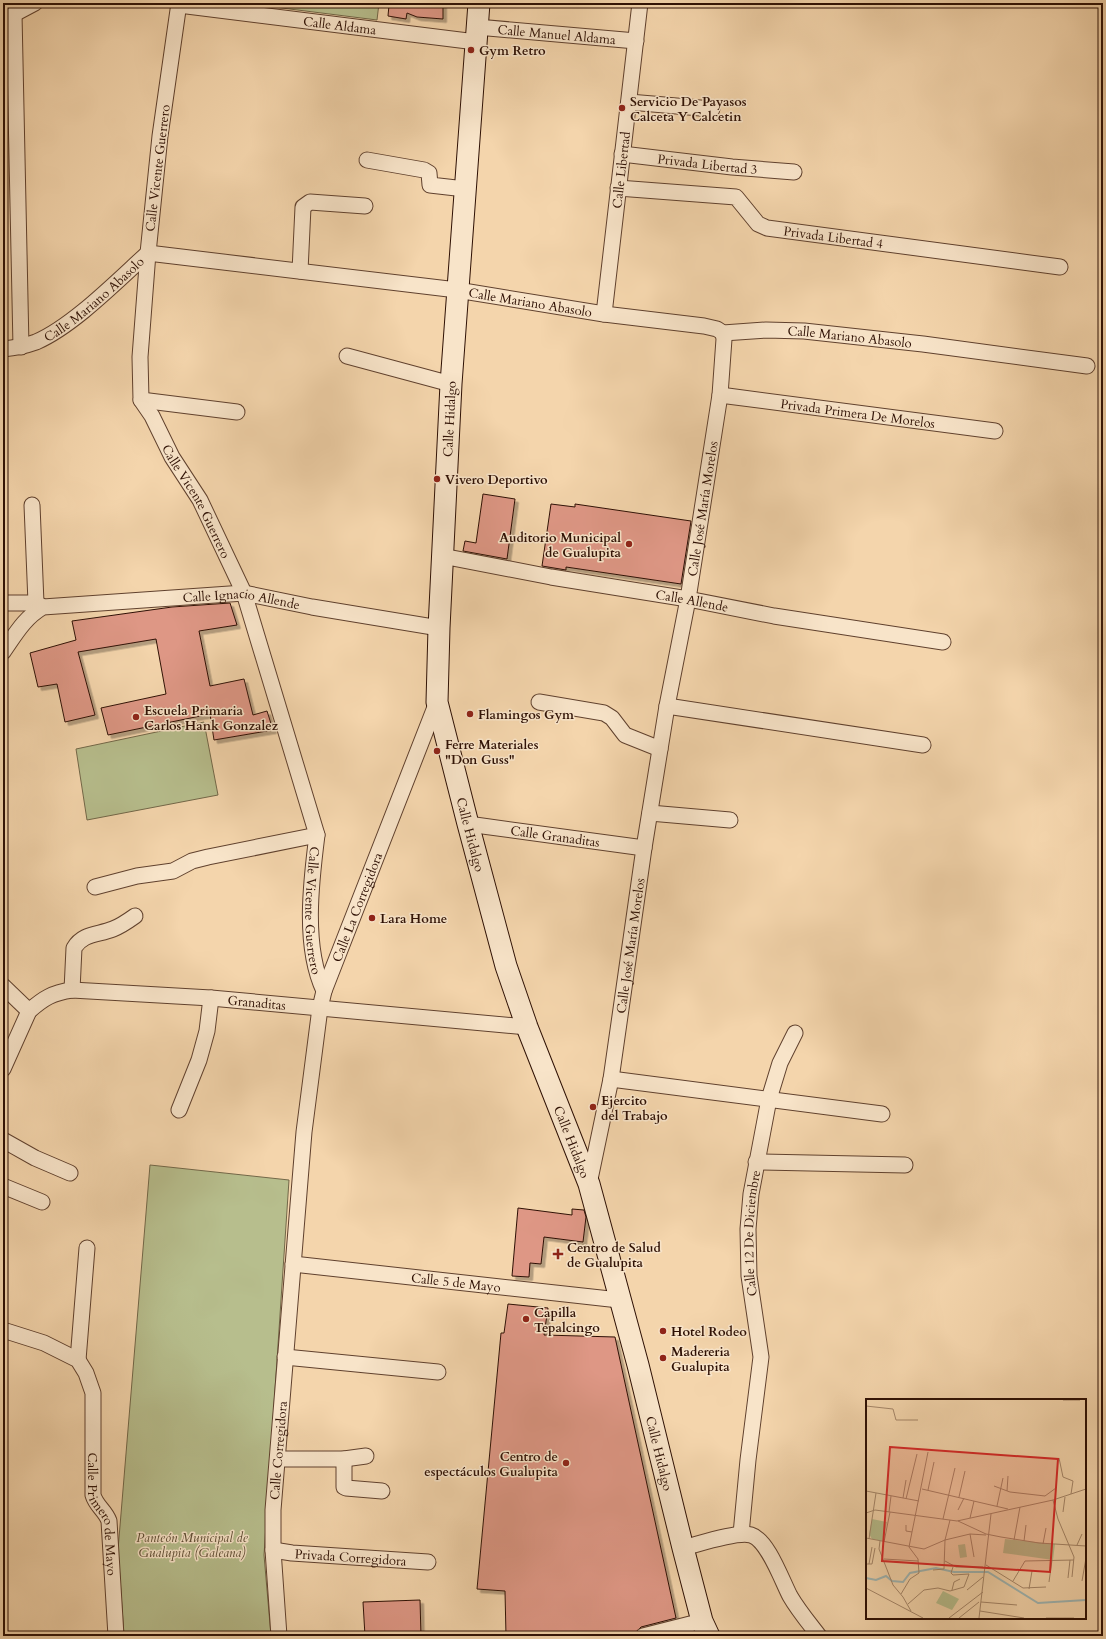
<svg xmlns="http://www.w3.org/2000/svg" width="1106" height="1639" font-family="Cardo,serif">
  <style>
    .green { fill: #b7be8d; stroke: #726748 }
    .building { fill: #de9785; stroke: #2e1004; filter: url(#shadow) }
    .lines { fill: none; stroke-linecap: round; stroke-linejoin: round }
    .street-casing { stroke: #60412e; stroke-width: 17 }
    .secondary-casing { stroke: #2e1004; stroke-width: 23 }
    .street { stroke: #f8e4c9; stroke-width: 15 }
    .secondary { stroke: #f8e4c9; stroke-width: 21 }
    .poi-dot { fill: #8f2418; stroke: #f8e4c9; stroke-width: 1.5 }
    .labels { text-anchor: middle; stroke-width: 3; stroke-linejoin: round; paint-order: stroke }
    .street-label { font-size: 13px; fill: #2e1004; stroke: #f8e4c9 }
    .poi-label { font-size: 13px; font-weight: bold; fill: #2e1004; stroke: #f8e4c9; text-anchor: start }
    .park-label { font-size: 13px; font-style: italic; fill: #5e4d34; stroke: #f8e4c9 }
    .inset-river { fill: none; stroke: #9fb6b4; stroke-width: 2 }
    .inset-road { fill: none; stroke: #a58669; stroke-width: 1 }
    .view { fill: #d62828; fill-opacity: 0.15; stroke: #d62828; stroke-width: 2 }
    .inset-edge { fill: none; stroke: #2e1004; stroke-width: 2 }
  </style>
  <defs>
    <filter id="shadow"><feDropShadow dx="3.5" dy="3.5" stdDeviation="0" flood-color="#0004"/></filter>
  </defs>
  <rect width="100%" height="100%" fill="#f4d5ac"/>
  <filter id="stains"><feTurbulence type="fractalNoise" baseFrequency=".005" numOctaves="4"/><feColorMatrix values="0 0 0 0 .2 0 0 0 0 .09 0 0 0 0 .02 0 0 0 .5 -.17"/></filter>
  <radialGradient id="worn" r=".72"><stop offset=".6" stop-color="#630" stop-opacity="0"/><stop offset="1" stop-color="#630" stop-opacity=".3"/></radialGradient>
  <g class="green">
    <polygon points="242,3 379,3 377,20"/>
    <polygon points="204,722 218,795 87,820 76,749"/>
    <polygon points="150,1165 289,1180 264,1555 271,1636 124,1636 118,1550"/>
  </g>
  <g class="building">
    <polygon points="384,3 443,3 443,19 417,17 407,13 406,19 388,16 389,5"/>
    <polygon points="483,494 515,499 507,559 463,551 465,541 476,543"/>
    <polygon points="551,504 575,507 575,504 691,521 681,584 566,567 566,570 542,566"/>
    <polygon points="230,603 237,625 199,631 210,686 244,679 253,715 267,711 273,730 214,740 210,714 108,735 101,708 166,694 156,639 78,652 95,715 65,722 57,684 38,687 30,653 76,640 72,621 172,607"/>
    <polygon points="518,1208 572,1215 572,1209 584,1210 586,1217 583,1242 544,1237 541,1264 530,1263 529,1277 512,1276"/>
    <polygon points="508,1304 548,1308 544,1335 615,1337 676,1618 641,1627 636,1632 608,1636 506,1636 505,1591 477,1589 501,1333 504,1333"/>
    <polygon points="420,1600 421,1636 365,1636 363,1602"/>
  </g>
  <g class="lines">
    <g class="street-casing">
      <g id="street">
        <path id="s1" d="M 179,3 L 160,136 L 148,253 L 140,357 L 141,400 L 152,416 L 172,457 L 200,500 L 244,593 L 317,835 C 311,882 303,947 324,991"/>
        <path id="s2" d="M 179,5 L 476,42"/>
        <polyline points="14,14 21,347"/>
        <polyline points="3,20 35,3"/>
        <path id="s3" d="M 477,27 L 636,41"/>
        <polyline points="629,102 712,109"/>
        <path id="s4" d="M 622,154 L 732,167 L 794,172"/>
        <polyline points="367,160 424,170 429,173 430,185 465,189"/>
        <path id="s5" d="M 618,188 L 736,197 L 758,224 L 767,228 L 1060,267"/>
        <polyline points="300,271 303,207 310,202 365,206"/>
        <path id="s6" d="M 604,314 L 640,3"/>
        <path id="s7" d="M 3,349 C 14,348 25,346 36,342 C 73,326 117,281 148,253 L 457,290 L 604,314 L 704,326 L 717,329 L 723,333 L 766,330 L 804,331 L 923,344 L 1087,366"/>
        <polyline points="347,356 451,384"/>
        <path id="s8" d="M 720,395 L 995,431"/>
        <polyline points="141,400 237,412"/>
        <polyline points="32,505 36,603"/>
        <path id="s9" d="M 442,556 L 551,577 L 688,599 L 774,616 L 943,642"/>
        <polyline points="3,603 36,603 43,607"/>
        <path id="s10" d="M 3,652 C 15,635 24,618 43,607 L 244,593 L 312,607 L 439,628"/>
        <polyline points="539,702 604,713 612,718 625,735 660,749"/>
        <polyline points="667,706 923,745"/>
        <polyline points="650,813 730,820"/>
        <path id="s11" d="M 468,824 L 644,848"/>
        <polyline points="95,887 137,876 173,871 192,861 208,857 317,835"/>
        <path id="s12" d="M 3,986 L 29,1011 C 44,998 52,993 72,990 L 211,998 L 527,1027"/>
        <path d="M 72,990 L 74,948 C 83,933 98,935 113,929 C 121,926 128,921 135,916"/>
        <polyline points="3,1069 29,1011"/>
        <polyline points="611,1079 882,1114"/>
        <polyline points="179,1110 199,1060 207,1031 211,998"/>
        <polyline points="3,1140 35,1158 70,1173"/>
        <polyline points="756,1162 905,1165"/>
        <path id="s13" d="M 589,1184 L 611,1079 L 644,848 L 667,706 L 688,599 L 720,395 L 724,339 L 723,333"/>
        <polyline points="3,1186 42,1202"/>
        <path id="s14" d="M 293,1264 L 619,1300"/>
        <path id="s15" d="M 3,1330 L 44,1343 L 78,1360 L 86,1373 L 93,1393 L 93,1495 C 96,1506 105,1510 109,1521 L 116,1636"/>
        <polyline points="285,1357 438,1372"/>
        <polyline points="78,1360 87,1248"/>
        <polyline points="278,1459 344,1459 366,1456"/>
        <polyline points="344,1459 344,1487 346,1488 382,1491"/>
        <path id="s16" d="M 741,1534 L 748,1460 L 761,1357 L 749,1276 L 748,1229 L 751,1194 L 769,1099 L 780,1063 L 795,1033"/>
        <path d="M 683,1548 C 699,1544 737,1531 751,1535 C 768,1540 782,1581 790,1596 C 798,1610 809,1623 819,1636"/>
        <path id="s17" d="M 273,1550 L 292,1553 L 428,1562"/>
        <path id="s18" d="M 279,1636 L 273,1550 L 273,1510 L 304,1132 L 320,1008 L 324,991 L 437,702"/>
        <polyline points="643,1636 702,1621"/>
      </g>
    </g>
    <g class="secondary-casing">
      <g id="secondary">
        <path id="s19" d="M 479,3 L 451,384 L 439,628 L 437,702 L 468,824 L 506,966 L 527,1027 L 589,1184 L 638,1365 L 683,1548 L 702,1621 L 709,1636"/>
      </g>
    </g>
    <use href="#street" class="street"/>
    <use href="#secondary" class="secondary"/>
  </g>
  <g class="poi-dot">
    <circle cx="471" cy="50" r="4"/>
    <circle cx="622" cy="108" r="4"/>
    <circle cx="437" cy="479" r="4"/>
    <circle cx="629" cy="544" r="4"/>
    <circle cx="470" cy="714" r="4"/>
    <circle cx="136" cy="717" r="4"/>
    <circle cx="437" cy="751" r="4"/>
    <circle cx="372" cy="918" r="4"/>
    <circle cx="593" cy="1107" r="4"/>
    <path d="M556 1248h4v4h4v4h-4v4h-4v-4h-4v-4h4z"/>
    <circle cx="526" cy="1319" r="4"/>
    <circle cx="663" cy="1331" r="4"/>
    <circle cx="663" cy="1358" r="4"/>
    <circle cx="566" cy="1463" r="4"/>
  </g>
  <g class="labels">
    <g class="street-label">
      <text dy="5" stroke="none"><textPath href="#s2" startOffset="162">Calle Aldama</textPath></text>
      <text dy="5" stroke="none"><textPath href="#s3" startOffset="80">Calle Manuel Aldama</textPath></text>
      <text dy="5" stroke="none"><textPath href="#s4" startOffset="86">Privada Libertad 3</textPath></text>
      <text transform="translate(157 168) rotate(-83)" y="5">Calle Vicente Guerrero</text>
      <text dy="5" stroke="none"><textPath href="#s6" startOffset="145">Calle Libertad</textPath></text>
      <text dy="5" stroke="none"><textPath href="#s5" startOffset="230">Privada Libertad 4</textPath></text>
      <text dy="5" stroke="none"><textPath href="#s7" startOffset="106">Calle Mariano Abasolo</textPath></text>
      <text dy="5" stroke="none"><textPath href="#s7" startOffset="563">Calle Mariano Abasolo</textPath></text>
      <text dy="5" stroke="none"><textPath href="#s7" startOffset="886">Calle Mariano Abasolo</textPath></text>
      <text dy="5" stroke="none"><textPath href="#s8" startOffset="139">Privada Primera De Morelos</textPath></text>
      <text transform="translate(449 419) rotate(-87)" y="5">Calle Hidalgo</text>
      <text dy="5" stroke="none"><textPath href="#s1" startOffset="515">Calle Vicente Guerrero</textPath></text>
      <text dy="5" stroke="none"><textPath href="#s13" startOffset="685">Calle José María Morelos</textPath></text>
      <text dy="5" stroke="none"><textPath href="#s9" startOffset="254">Calle Allende</textPath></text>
      <text dy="5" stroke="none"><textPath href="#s10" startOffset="260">Calle Ignacio Allende</textPath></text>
      <text dy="5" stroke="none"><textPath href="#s19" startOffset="837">Calle Hidalgo</textPath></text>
      <text dy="5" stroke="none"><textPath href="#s11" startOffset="88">Calle Granaditas</textPath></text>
      <text dy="5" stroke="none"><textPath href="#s18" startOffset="738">Calle La Corregidora</textPath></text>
      <text dy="5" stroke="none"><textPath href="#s1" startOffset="947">Calle Vicente Guerrero</textPath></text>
      <text dy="5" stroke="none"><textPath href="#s13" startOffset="242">Calle José María Morelos</textPath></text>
      <text dy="5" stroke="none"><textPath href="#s12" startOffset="270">Granaditas</textPath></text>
      <text dy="5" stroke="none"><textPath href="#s19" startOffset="1161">Calle Hidalgo</textPath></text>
      <text dy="5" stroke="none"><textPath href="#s16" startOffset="303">Calle 12 De Diciembre</textPath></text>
      <text dy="5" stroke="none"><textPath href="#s14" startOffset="164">Calle 5 de Mayo</textPath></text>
      <text dy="5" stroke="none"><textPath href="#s18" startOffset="186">Calle Corregidora</textPath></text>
      <text dy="5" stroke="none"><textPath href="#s19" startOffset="1485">Calle Hidalgo</textPath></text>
      <text dy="5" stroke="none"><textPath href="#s15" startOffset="241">Calle Primero de Mayo</textPath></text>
      <text dy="5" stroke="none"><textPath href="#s17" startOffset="78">Privada Corregidora</textPath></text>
    </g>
    <g class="poi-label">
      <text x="479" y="55">Gym Retro</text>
      <text x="630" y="106">Servicio De Payasos<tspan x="630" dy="15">Calceta Y Calcetin</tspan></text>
      <text x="445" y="484">Vivero Deportivo</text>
      <text x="621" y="542" text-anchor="end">Auditorio Municipal<tspan x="621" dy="15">de Gualupita</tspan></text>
      <text x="144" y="715">Escuela Primaria<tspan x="144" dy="15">Carlos Hank Gonzalez</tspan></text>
      <text x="478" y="719">Flamingos Gym</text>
      <text x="445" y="749">Ferre Materiales<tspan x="445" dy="15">"Don Guss"</tspan></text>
      <text x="380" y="923">Lara Home</text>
      <text x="601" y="1105">Ejercito<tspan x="601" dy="15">del Trabajo</tspan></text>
      <text x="567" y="1252">Centro de Salud<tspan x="567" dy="15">de Gualupita</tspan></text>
      <text x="534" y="1317">Capilla<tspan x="534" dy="15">Tepalcingo</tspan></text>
      <text x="671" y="1336">Hotel Rodeo</text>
      <text x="671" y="1356">Madereria<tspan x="671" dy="15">Gualupita</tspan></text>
      <text x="558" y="1461" text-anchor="end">Centro de<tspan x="558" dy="15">espectáculos Gualupita</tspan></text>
    </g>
    <g class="park-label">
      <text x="192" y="1542">Panteón Municipal de<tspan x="192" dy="15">Gualupita (Galeana)</tspan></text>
    </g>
  </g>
  <g transform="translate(866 1399)">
    <rect width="220" height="220" fill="#f4d5ac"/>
    <path d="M 6,120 L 21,123 L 17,142 L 6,140 L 3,135 ZM 139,140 L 189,145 L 187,161 L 137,154 ZM 99,145 L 101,158 L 94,159 L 92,146 ZM 77,192 L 93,200 L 86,211 L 70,204 Z" fill="#b7be8d"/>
    <path class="inset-river" d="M 0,179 L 10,181 L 20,177 L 26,182 L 37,183 L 44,174 L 70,169 L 88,173 L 122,173 L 172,204 L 220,201"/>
    <path class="inset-road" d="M 197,1 L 214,1M 0,7 L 27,10 L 30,21 L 52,21M 193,59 L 197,78 L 207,82 L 205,95M 128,87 L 144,93 L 179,97M 56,90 L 142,110M 62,91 L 68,63M 0,92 L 53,102M 141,92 L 142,77M 179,97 L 190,89M 93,98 L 99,72M 37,99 L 40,81M 40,100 L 51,55M 187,101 L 192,120 L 208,158 L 206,178M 131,107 L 137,79M 92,111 L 98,99M 23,113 L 25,97M 197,113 L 199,98M 0,114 L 9,111 L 91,122 L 187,101 L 220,90M 104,119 L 108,102M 77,120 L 89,69M 92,122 L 120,135 L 135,138 L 173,144 L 220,147M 40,126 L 40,132 L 46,133M 104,135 L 108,158M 0,139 L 58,150 L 79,141 L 104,135 L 120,136M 3,140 L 10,94M 148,141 L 154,108M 14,142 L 13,150 L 27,186 L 37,198 L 45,212M 158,142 L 160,126M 18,143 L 24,113M 177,145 L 180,129M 211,146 L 216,135M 18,160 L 52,162M 79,162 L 90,168 L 117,168M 0,165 L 6,165 L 9,149M 3,165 L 6,148M 120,166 L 157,189 L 180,188M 67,171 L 78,170 L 79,141 L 84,121M 202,179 L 204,161M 147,182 L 159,162 L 208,161M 216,182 L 220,159M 183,183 L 186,161M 0,189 L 57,219M 163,190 L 166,172M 86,191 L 88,183 L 94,180M 101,191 L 117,178M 35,195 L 44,180 L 53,174 L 52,160 L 43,148 L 62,53M 115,203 L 151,206M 42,205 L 58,191 L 72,189 L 84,192 L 98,188 L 103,175 L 87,176 L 85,174 L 87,168M 114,212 L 158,219M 83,219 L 117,193M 93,219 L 113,203M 113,219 L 125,115M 180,219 L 208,219"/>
    <path class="view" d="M 24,48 L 192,60 L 184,173 L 16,162 Z"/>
    <rect width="220" height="220" class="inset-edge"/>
  </g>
  <rect width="1106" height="1639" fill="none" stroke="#f4d5ac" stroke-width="16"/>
  <rect x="4" y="4" width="1098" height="1631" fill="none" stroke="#2e1004" stroke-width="2"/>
  <rect x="8" y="8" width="1090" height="1623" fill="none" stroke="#2e1004"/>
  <rect width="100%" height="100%" filter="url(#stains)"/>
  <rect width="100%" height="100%" fill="url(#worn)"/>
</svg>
